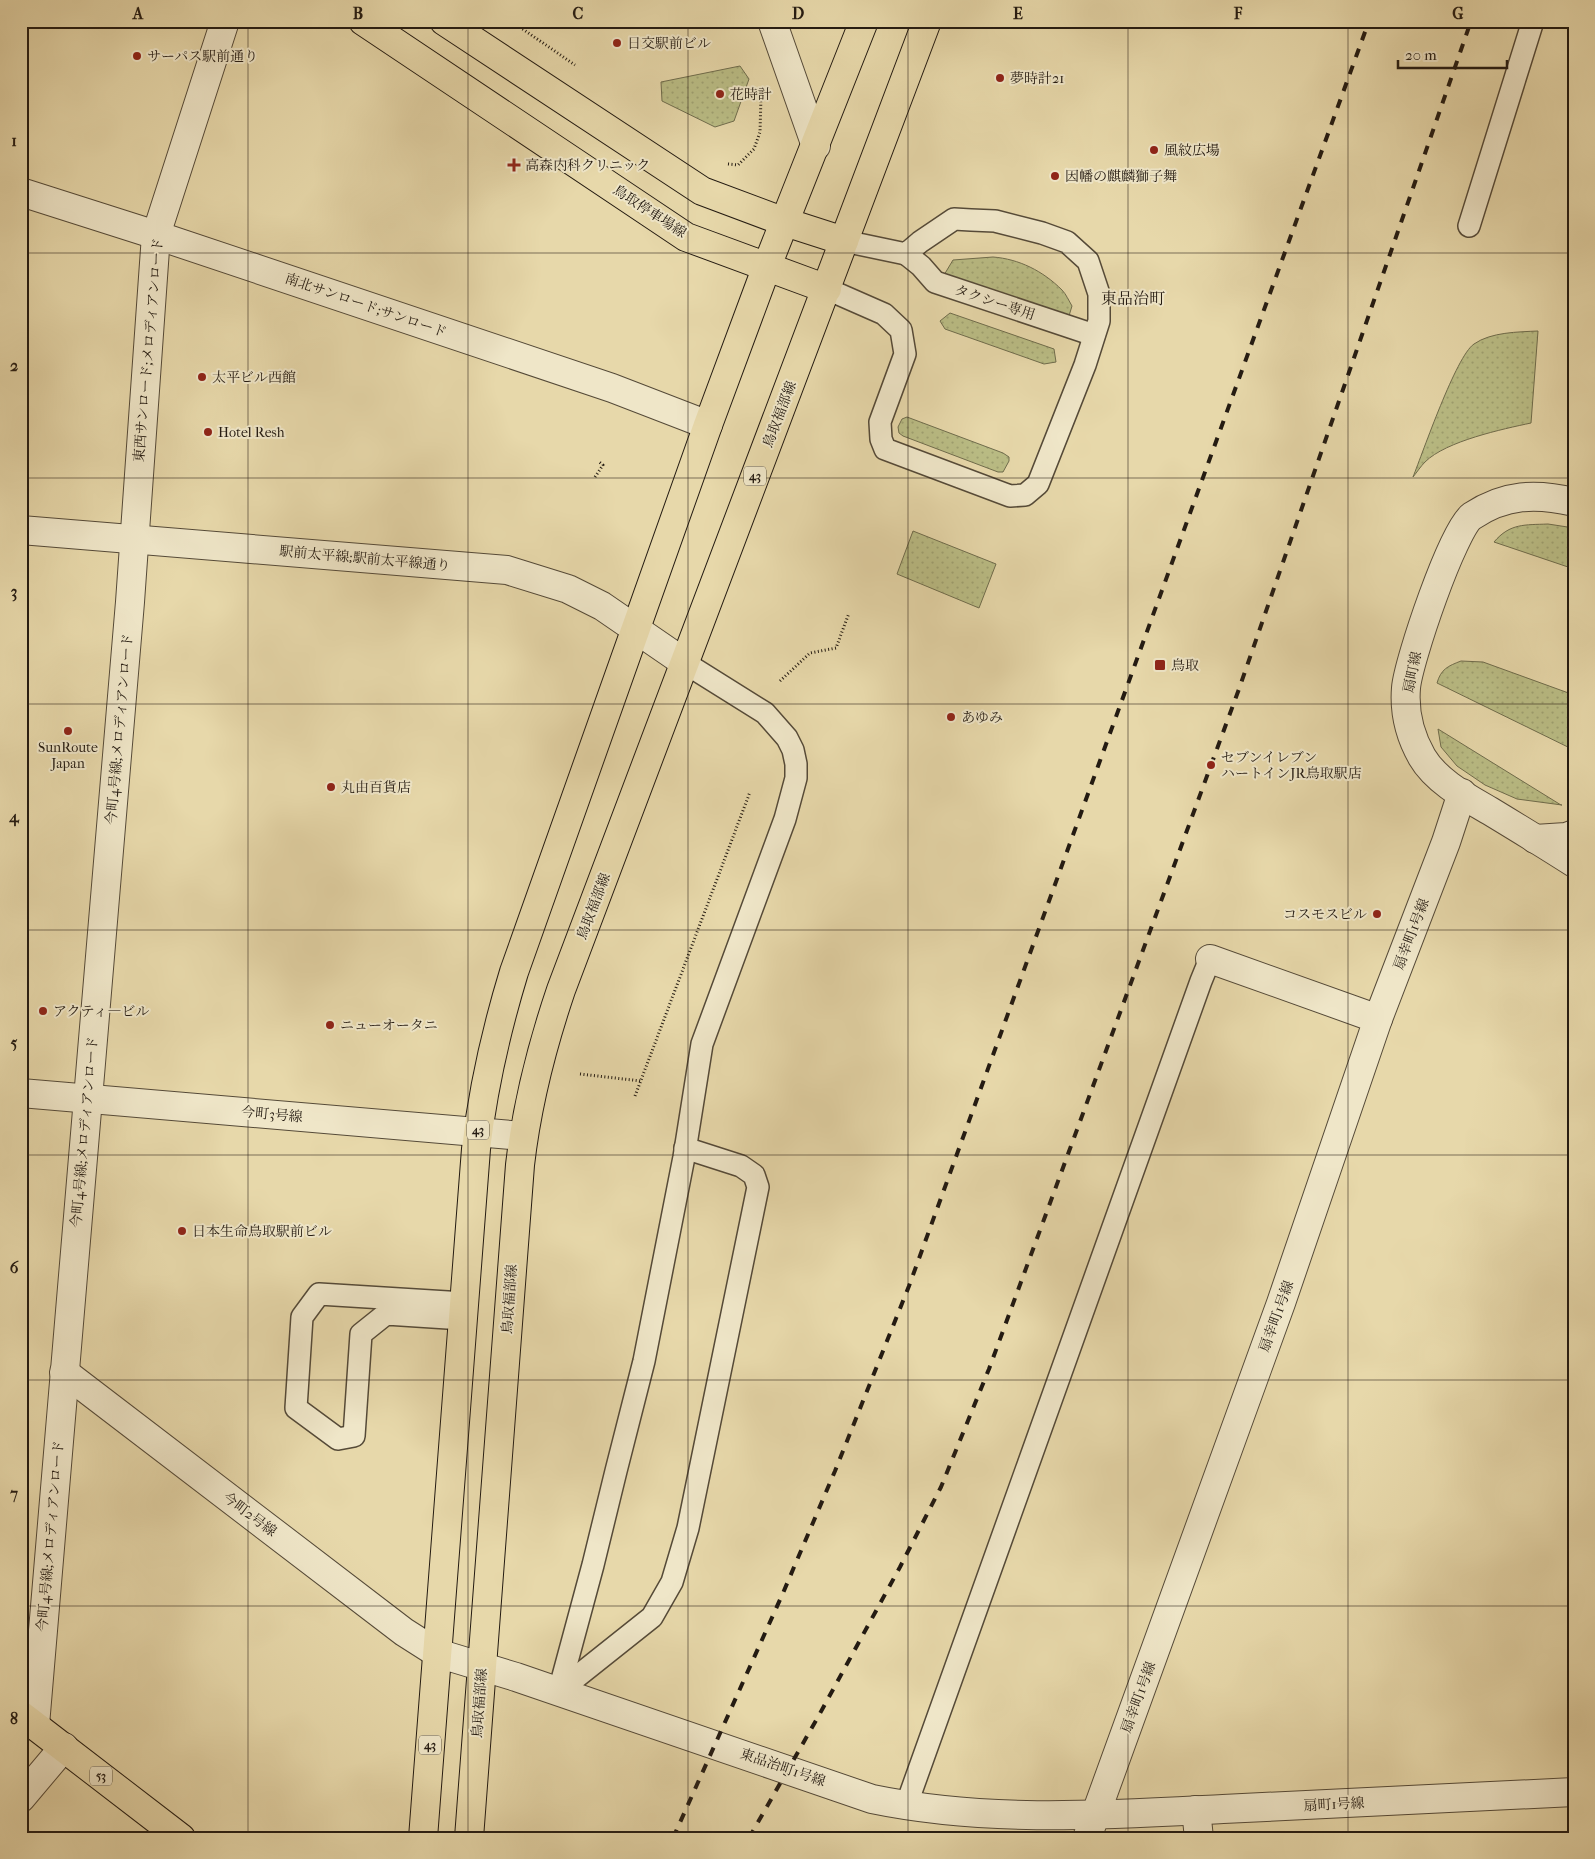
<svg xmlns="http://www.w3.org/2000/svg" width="1595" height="1859" font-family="'IM FELL French Canon','Noto Serif JP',serif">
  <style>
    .green { fill: url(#green-dots); stroke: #6f6c4c }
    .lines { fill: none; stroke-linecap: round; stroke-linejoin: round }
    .service-casing { stroke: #554a38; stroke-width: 24 }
    .minor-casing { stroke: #554a38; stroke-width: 30 }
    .tertiary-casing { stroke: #554a38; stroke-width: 30 }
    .primary-casing { stroke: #241b12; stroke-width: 30 }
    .trunk-casing { stroke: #241b12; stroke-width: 30 }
    .path { stroke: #241b12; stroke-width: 3; stroke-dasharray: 1 2.5; stroke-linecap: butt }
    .service { stroke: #efe6c8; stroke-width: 21 }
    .minor { stroke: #efe6c8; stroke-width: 28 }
    .tertiary { stroke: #efe6c8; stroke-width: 28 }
    .primary { stroke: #e7d8aa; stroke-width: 28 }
    .trunk { stroke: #e7d8aa; stroke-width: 28 }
    .rail { stroke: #241b12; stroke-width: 4; stroke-dasharray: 9 9; stroke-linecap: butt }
    .grid { fill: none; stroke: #241b12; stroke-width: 1; stroke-opacity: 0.55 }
    .poi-dot { fill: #8f2418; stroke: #efe6c8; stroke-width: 2 }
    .labels { text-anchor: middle; stroke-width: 4; stroke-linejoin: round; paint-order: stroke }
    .shield { fill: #efe6c8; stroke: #615849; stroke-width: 1 }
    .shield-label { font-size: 12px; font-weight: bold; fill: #241b12 }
    .poi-label { font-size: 14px; fill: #241b12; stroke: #efe6c8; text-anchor: start }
    .street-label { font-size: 14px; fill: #241b12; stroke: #efe6c8 }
    .quarter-label { font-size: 16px; fill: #241b12; stroke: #efe6c8 }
    .neatline { fill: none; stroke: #241b12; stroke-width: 2 }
    .grid-label { font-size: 16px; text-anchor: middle; font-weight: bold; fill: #241b12 }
  </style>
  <defs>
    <pattern id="green-dots" width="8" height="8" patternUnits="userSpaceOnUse" patternTransform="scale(1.25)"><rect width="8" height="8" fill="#babd85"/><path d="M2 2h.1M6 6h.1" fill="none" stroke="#a0a272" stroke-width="1.8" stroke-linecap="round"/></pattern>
  </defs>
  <rect width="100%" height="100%" fill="#e7d8aa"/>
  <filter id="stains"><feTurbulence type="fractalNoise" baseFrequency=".004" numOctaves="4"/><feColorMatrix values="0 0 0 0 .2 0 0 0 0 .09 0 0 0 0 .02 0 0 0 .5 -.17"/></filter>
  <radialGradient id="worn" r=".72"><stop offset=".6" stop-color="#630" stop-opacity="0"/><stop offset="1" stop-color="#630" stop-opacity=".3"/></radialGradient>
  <g class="green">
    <polygon points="740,66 749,79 734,121 715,127 662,101 661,82"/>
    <path d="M 993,257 C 1019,259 1043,271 1062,290 C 1066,294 1069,301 1072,306 L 1068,319 L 944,275 L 953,260 Z"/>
    <polygon points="950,313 1054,349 1056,362 1044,364 945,329 940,321"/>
    <path d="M 1538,331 L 1531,423 C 1503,429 1446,441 1425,462 C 1421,466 1417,472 1413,477 C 1423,452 1456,356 1474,344 C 1491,332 1518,332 1538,331 Z"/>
    <polygon points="907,417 1003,453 1009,457 1009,461 1003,472 998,472 903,436 899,433 898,427 902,419"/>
    <path d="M 1548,524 L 1574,528 L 1574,569 L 1494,542 C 1510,523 1525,525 1548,524 Z"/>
    <polygon points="913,531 996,564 979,608 897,574"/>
    <path d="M 1461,661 L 1483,662 L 1574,695 L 1574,750 L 1437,683 C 1441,669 1448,666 1461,661 Z"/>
    <polygon points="1438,729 1561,805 1562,805 1517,799 1485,785 1457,766 1441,747"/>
  </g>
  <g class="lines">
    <g class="service-casing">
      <g id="service">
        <polyline points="1469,226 1533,21"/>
        <polyline points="906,254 921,266 935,282 1094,335"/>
        <polyline points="827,289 884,314 901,330 905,354 880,422 881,439 885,449 1010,496 1025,495 1038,484 1085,365 1099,321 1099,294 1088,261 1067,242 1042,233 995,221 971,220 954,219 920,242 906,254 844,241"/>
        <polyline points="463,1319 386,1314 361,1334 354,1436 338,1439 296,1408 302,1317 319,1294 464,1303"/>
        <polyline points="559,1691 593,1565 616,1471 644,1361 684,1157 702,1044 785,819 796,778 796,764 793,750 787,738 765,713 685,663"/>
        <polyline points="559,1691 652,1617 672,1582 688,1528 758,1187 754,1175 741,1166 685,1148"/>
        <polyline points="906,1806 1201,981 1210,959"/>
      </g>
    </g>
    <g class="minor-casing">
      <g id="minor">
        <polyline points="772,21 816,146"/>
        <polyline points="21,192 156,235 612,388 708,425"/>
        <path d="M 1574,502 C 1536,493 1505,494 1472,516 C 1453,529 1408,662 1406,688 C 1404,712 1410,736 1422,757 C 1436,781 1466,797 1490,811 C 1518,828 1546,845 1574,863"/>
        <polyline points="1535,839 1566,837 1574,834"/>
        <polyline points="1210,959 1378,1019"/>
        <polyline points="21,1093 523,1136"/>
        <path d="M 64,1372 L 404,1632 L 437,1653 L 516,1677 L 872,1799 C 988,1823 1106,1815 1223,1809 C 1340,1804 1457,1798 1574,1792"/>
        <polyline points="35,1725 130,602 156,235 225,21"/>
        <polyline points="21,1798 64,1747"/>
        <polyline points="1196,1810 1199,1838"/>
        <polyline points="1087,1838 1281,1303 1378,1019 1446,842 1462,793"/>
      </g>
    </g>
    <g class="tertiary-casing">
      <polyline id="tertiary" points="21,530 507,570 568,589 602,606 685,663"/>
    </g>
    <g class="primary-casing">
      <g id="primary">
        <polyline points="363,21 686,237 827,289"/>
        <polyline points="444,21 702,191 785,222 844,241"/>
        <path d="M 423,1838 L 476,1149 C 483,1088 496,1031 514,972 L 708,425 L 767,266 L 864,21"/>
        <path d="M 469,1838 L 520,1165 C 527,1104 541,1049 561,990 L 927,21"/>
      </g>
    </g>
    <g class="trunk-casing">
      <polyline id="trunk" points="21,1715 181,1838"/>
    </g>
    <g class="path">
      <polyline points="511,21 575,65"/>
      <polyline points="728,164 738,165 754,149 760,132 761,96"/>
      <polyline points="595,477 603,465 598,461"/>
      <polyline points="780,681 810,653 836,648 849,613"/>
      <polyline points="580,1074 641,1081"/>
      <polyline points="635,1096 750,792"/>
    </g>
    <use href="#service" class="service"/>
    <use href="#minor" class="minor"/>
    <use href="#tertiary" class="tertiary"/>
    <use href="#primary" class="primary"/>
    <use href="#trunk" class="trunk"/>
    <g class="rail">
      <polyline points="673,1838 783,1593 835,1471 909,1286 1369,21"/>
      <polyline points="749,1838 818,1717 900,1567 941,1487 989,1369 1239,689 1471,21"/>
    </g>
  </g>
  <path class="grid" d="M 248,21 L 248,1838M 468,21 L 468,1838M 688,21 L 688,1838M 908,21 L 908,1838M 1128,21 L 1128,1838M 1348,21 L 1348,1838M 21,253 L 1574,253M 21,478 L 1574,478M 21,704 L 1574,704M 21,930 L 1574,930M 21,1155 L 1574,1155M 21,1380 L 1574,1380M 21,1606 L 1574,1606"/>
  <g class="poi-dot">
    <circle cx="617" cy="43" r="5"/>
    <circle cx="137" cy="56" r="5"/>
    <circle cx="1000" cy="78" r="5"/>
    <circle cx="720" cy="94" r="5"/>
    <circle cx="1154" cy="150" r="5"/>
    <path d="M511.5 157.5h5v5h5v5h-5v5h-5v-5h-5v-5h5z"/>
    <circle cx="1055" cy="176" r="5"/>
    <circle cx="202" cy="377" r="5"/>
    <circle cx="208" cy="432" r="5"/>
    <rect x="1154" y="659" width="12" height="12" rx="2.5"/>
    <circle cx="951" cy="717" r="5"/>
    <circle cx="68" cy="731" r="5"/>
    <circle cx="1211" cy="765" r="5"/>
    <circle cx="331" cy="787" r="5"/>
    <circle cx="1377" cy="914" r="5"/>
    <circle cx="43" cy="1011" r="5"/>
    <circle cx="330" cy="1025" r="5"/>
    <circle cx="182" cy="1231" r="5"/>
  </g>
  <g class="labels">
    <g class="shield">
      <rect x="744" y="466.5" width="22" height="19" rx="4"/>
      <rect x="467" y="1120.5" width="22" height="19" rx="4"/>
      <rect x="419" y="1735.5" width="22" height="19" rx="4"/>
      <rect x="90" y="1766.5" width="22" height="19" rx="4"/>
    </g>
    <g class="shield-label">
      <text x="755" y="480">43</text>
      <text x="478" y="1134">43</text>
      <text x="430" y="1749">43</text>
      <text x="101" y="1780">53</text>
    </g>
    <g class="poi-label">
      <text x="627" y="48">日交駅前ビル</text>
      <text x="147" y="61">サーパス駅前通り</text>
      <text x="1010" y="83">夢時計21</text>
      <text x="730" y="99">花時計</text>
      <text x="1164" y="155">風紋広場</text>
      <text x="525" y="170">高森内科クリニック</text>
      <text x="1065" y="181">因幡の麒麟獅子舞</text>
      <text x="212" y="382">太平ビル西館</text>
      <text x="218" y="437">Hotel Resh</text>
      <text x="1171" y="670">鳥取</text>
      <text x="961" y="722">あゆみ</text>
      <text x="68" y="752" text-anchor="middle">SunRoute<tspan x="68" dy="16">Japan</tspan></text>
      <text x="1221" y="762">セブンイレブン<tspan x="1221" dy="16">ハートインJR鳥取駅店</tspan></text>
      <text x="341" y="792">丸由百貨店</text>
      <text x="1367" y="919" text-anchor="end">コスモスビル</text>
      <text x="53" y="1016">アクティ―ビル</text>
      <text x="340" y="1030">ニューオータニ</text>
      <text x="192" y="1236">日本生命鳥取駅前ビル</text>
    </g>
    <g class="street-label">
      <text transform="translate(650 211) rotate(33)" y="5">鳥取停車場線</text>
      <text transform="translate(995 302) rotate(18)" y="5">タクシー専用</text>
      <text transform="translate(366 305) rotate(19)" y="5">南北サンロード;サンロード</text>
      <text transform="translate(148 350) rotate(-85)" y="5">東西サンロード;メロディアンロード</text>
      <text transform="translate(779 414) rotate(-69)" y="5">鳥取福部線</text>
      <text transform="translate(365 558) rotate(5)" y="5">駅前太平線;駅前太平線通り</text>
      <text transform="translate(1412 672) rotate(-78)" y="5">扇町線</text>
      <text transform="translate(119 729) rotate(-85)" y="5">今町4号線;メロディアンロード</text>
      <text transform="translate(593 906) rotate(-69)" y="5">鳥取福部線</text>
      <text transform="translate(1411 934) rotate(-69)" y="5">扇幸町1号線</text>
      <text transform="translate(272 1114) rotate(5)" y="5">今町3号線</text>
      <text transform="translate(84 1132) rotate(-85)" y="5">今町4号線;メロディアンロード</text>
      <text transform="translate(509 1299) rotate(-86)" y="5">鳥取福部線</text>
      <text transform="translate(1276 1316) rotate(-70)" y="5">扇幸町1号線</text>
      <text transform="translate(250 1514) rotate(37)" y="5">今町2号線</text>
      <text transform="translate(50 1536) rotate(-85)" y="5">今町4号線;メロディアンロード</text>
      <text transform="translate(1138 1697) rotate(-70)" y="5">扇幸町1号線</text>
      <text transform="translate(479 1703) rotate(-86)" y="5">鳥取福部線</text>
      <text transform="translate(783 1767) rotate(19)" y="5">東品治町1号線</text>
      <text transform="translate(1334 1804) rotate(-3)" y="5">扇町1号線</text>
    </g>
    <g class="quarter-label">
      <text x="1133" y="304">東品治町</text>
    </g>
  </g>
  <rect width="1595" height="1859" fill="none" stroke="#e7d8aa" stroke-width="55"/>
  <path d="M1398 60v8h109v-8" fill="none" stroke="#241b12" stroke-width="2.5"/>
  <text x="1405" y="60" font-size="15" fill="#241b12" stroke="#efe6c8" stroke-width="4" paint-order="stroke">20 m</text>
  <rect x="28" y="28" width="1540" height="1804" class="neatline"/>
  <g class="grid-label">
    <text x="138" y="19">A</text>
    <text x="358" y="19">B</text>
    <text x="578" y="19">C</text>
    <text x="798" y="19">D</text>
    <text x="1018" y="19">E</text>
    <text x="1238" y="19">F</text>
    <text x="1458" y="19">G</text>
    <text x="14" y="146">1</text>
    <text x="14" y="371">2</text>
    <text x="14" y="597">3</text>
    <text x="14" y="822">4</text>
    <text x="14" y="1048">5</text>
    <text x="14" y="1273">6</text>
    <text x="14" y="1499">7</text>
    <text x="14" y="1724">8</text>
  </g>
  <rect width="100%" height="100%" filter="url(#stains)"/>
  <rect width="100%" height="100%" fill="url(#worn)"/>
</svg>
